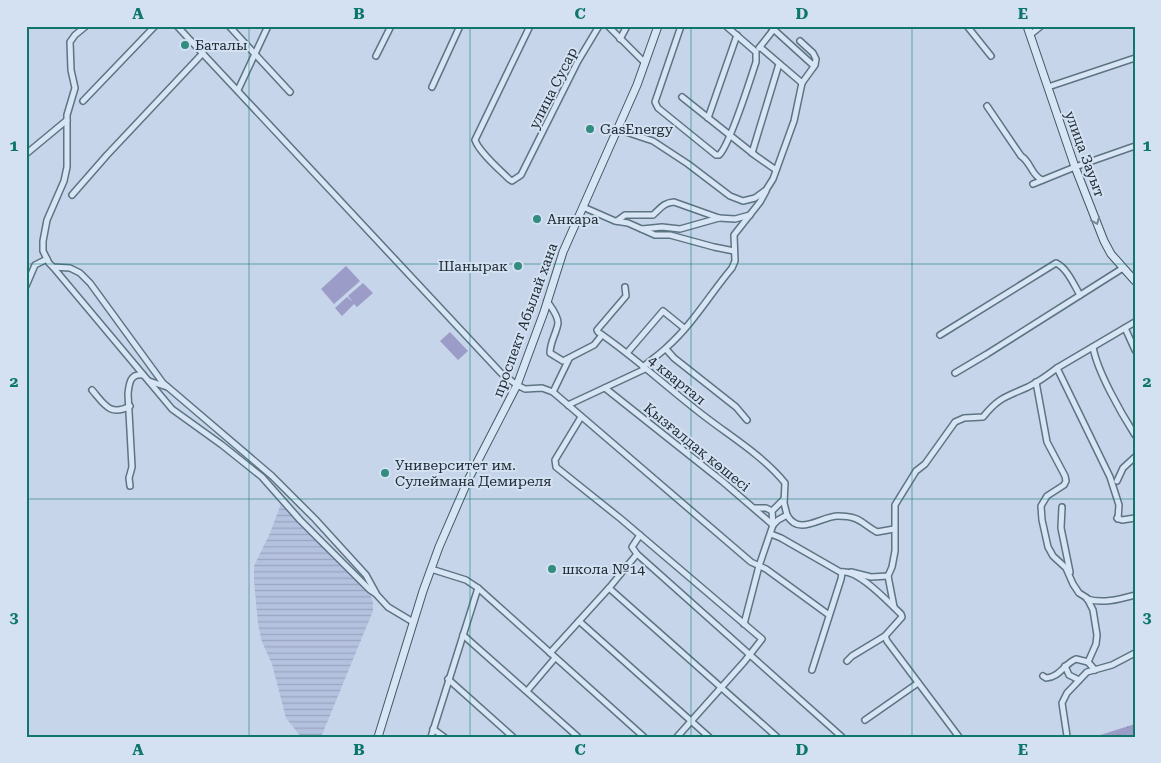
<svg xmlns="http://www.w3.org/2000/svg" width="1161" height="763" font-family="'Roboto Serif',serif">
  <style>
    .farmland { fill: url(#farmland-rules) }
    .forest { fill: url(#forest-crowns) }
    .garden { fill: #9b9cc7 }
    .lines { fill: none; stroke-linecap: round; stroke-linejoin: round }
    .street-casing { stroke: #5d7483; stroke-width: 8 }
    .secondary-casing { stroke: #405865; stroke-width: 9 }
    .street { stroke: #d8e5f5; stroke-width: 5 }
    .secondary { stroke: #d8e5f5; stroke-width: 7 }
    .oneway { stroke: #7c8995 }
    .grid { fill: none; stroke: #0f766e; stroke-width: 1; stroke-opacity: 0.55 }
    .poi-dot { fill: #338c7f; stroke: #d4e1f2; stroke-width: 2 }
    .labels { text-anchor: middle; stroke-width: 4; stroke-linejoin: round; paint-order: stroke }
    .poi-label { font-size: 14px; fill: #202d35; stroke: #d4e1f2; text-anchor: start }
    .street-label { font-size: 14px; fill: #202d35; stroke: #d4e1f2 }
    .neatline { fill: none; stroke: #0f766e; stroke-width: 2 }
    .grid-label { font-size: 16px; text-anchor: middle; font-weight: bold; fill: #0f766e }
  </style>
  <defs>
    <pattern id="farmland-rules" width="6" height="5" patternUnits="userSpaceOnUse" patternTransform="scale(1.25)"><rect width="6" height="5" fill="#b4c1df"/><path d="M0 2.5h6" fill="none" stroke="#9aa6c0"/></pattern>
    <pattern id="forest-crowns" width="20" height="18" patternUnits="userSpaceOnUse" patternTransform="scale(1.25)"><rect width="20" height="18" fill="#9b9cc7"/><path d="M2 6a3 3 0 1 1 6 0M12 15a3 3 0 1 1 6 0" fill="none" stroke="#7e80a2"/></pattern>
  </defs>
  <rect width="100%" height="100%" fill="#c6d5ea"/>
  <polygon class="farmland" points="281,504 292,517 370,594 373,602 373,611 321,737 301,737 286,718 272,664 262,642 258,624 254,581 254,566 270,533"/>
  <polygon class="forest" points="1135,724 1135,737 1094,737"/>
  <g class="garden">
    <polygon points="346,266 360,281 334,304 321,289"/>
    <polygon points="363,283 373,293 357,307 354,304 342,316 335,308 347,297 353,302 348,296"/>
    <polygon points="450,332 468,351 458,360 440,341"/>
  </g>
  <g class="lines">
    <g class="street-casing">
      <g id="street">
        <polyline points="86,26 75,35 70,42 71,70 75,88 67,115 67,167 64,181 47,220 43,241 43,251 49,263 53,267 70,268 80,273 90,283 163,383 272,476 315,519 366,575 377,595 388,607 413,622"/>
        <polyline points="177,26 501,373 517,385 525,389 542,388 553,392 751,562 766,569 829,615"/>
        <polyline points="229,26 290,92"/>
        <path d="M 530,26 L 475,140 C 479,152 500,170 509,179 L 512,181 L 521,175 L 578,61 L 599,26"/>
        <polyline points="608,26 645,63"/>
        <path d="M 681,26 L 655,102 L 658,108 L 716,155 L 719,155 C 730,145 750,80 756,62 L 756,52 L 726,26"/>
        <polyline points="770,26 814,66"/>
        <polyline points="967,26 991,56"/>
        <polyline points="1030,35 1041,26"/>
        <polyline points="620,39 627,26"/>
        <polyline points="760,47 802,83"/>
        <polyline points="759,48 774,29"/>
        <polyline points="376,56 391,26"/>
        <polyline points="432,87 460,26"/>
        <polyline points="1048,87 1135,58"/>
        <polyline points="238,90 268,26"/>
        <polyline points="682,97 756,156 776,170"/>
        <polyline points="83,101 155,26"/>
        <path d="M 987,106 L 1021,156 C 1031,162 1031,175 1042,180"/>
        <polyline points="708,118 737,35"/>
        <polyline points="617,129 653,141 688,164 730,196 743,201 755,198 766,190 773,179 794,121 802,83 815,65 816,59 813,53 800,41"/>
        <polyline points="752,153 779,64"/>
        <polyline points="26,154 67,120"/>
        <polyline points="1033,184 1075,167 1135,146"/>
        <polyline points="72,195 107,155 203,53"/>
        <polyline points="583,207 615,221 628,223 655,235 670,235 714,247 734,251"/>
        <path d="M 617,221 L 625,215 L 653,215 C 661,208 663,203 674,202 L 719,218 L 735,219 L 750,215"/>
        <polyline points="642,229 662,227 680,229 719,218"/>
        <polyline points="53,267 172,409 222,445 262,477 300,520 370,590 376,594"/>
        <polyline points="26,286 35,265 47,259"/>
        <path d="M 625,287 L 626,296 L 597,330 L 598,332 C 632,355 662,383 694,408 C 723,432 762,454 785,483 L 784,503 L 787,515 L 778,520 L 773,525 L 759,566 L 744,624"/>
        <path d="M 547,301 C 551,307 558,315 558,323 C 557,332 550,342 550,353 L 563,361 L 594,345 L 602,335"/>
        <polyline points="1125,328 1135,350"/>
        <path d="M 940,335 L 1056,263 C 1067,268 1074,285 1080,295"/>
        <path d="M 1093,347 C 1097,371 1121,413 1135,435"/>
        <polyline points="666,349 674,358 736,407 747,420"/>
        <polyline points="627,353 663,311 684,328"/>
        <path d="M 643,367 C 651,360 660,354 667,347 C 693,324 710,294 732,268 L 735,261 L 734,235 L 760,202 L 766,191"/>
        <polyline points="955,373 987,354 1123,268"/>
        <polyline points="149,381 167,387"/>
        <polyline points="1036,382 1047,442 1065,476 1066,481 1064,485 1047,496 1041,506 1042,520 1048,547 1053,556 1066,568 1073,584 1079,593 1087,598 1093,610 1097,635 1096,644 1088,662 1095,670"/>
        <polyline points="605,388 722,481 773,525"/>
        <path d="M 92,390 C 104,404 110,417 130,406"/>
        <polyline points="553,392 569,359"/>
        <polyline points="568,405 645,369"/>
        <polyline points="581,417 555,460 556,467 621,519 762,639 744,662 677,737"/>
        <polyline points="1117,481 1123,468 1135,457"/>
        <path d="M 130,486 L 129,478 L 132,467 L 128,394 C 129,384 130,373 143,375"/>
        <polyline points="1062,507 1061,528 1070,572"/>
        <polyline points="755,508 766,508 772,511"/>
        <path d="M 787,515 C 799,537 821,516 838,516 C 860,516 861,523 877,532 L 894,529"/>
        <polyline points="1117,518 1122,520 1135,518"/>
        <polyline points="1118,519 1119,505 1110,477 1057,368 1135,322"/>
        <polyline points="773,525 772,511 784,499"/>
        <polyline points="771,534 781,538 842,573 841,579 812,670"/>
        <polyline points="637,554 842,737"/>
        <polyline points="431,569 466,580 478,588 644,737"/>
        <path d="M 841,572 C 858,569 888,602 901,614 L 902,617 L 885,636 L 887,641 L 959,737"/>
        <path d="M 851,572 L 871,577 L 888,576 L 892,567 L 895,551 L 895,505 L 916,471 L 925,464 L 955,422 L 964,418 L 983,417 C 999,397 1006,397 1028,387 C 1038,382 1048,375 1057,368"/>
        <polyline points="888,576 894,607"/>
        <polyline points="609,588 777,737"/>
        <path d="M 1087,599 C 1103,604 1120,599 1135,595"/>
        <polyline points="579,621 709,737"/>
        <polyline points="463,635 578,737"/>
        <polyline points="550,653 609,588 637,554 632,547 640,535"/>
        <polyline points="847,661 852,656 885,636"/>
        <polyline points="1065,666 1069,675 1079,680"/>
        <path d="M 1043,676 L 1046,678 C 1060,677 1064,664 1076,659 L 1088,662"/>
        <polyline points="448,679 513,737"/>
        <polyline points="527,691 555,658"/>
        <polyline points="865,720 918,683"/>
        <polyline points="433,729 444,737"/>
        <polyline points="1067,736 1062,703 1067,693 1087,672 1112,665 1135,653"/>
        <polyline points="431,737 478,588"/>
      </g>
    </g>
    <g class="secondary-casing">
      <g id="secondary">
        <polyline points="1027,26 1075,167 1104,241 1111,254 1135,281"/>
        <polyline points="378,737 423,591 439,547 469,478 517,385 544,312 563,252 637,85 658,26"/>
      </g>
    </g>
    <use href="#street" class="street"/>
    <use href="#secondary" class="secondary"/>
  </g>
  <defs><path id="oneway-chevron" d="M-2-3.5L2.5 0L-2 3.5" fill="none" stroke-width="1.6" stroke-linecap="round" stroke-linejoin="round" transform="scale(1.25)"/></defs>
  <use class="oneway" href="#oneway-chevron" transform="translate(1096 221) rotate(68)"/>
  <path class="grid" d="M 249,26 L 249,737M 470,26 L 470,737M 691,26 L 691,737M 912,26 L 912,737M 26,264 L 1135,264M 26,499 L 1135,499"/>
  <g class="poi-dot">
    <circle cx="185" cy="45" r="5"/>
    <circle cx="590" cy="129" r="5"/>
    <circle cx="537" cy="219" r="5"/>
    <circle cx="518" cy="266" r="5"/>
    <circle cx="385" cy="473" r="5"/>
    <circle cx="552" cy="569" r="5"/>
  </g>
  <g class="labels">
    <g class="poi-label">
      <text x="195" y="50">Баталы</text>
      <text x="600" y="134">GasEnergy</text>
      <text x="547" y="224">Анкара</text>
      <text x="508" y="271" text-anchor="end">Шанырак</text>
      <text x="395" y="470">Университет им.<tspan x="395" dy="16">Сулеймана Демиреля</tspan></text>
      <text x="562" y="574">школа №14</text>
    </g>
    <g class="street-label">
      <text transform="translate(553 88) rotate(-63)" y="5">улица Сусар</text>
      <text transform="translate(1085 154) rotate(70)" y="5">улица Зауыт</text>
      <text transform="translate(525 320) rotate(-70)" y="5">проспект Абылай хана</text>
      <text transform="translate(677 380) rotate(39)" y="5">4 квартал</text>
      <text transform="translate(697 447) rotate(39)" y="5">Қызғалдақ көшесі</text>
    </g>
  </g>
  <rect width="1161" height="763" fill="none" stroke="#d4e1f2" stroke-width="55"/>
  <rect x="28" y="28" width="1106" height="708" class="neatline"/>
  <g class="grid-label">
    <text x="138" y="19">A</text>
    <text x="359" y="19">B</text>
    <text x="580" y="19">C</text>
    <text x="802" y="19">D</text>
    <text x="1023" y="19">E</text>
    <text x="14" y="151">1</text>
    <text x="1147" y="151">1</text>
    <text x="14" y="387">2</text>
    <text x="1147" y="387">2</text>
    <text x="14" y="623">3</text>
    <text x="1147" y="623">3</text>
    <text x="138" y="755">A</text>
    <text x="359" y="755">B</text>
    <text x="580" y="755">C</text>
    <text x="802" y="755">D</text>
    <text x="1023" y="755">E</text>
  </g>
</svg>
